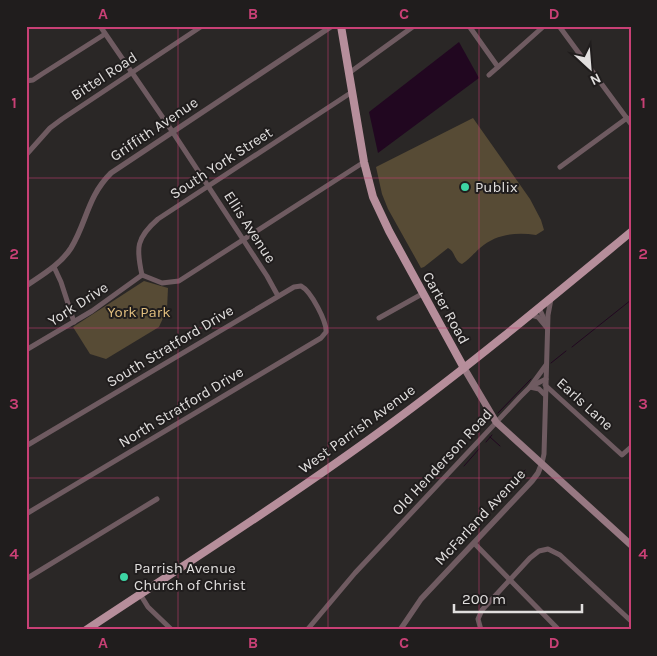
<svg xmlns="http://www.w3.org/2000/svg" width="657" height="656" font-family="Karla,sans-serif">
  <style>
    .green { fill: #574b35 }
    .water { fill: #210720 }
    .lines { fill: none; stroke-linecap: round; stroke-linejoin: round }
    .stream { stroke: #210720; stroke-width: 1 }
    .minor { stroke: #6f5b61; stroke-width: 5 }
    .tertiary { stroke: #6f5b61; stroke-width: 5.5 }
    .secondary { stroke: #977882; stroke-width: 7 }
    .primary { stroke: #b68e9b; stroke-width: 8 }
    .grid { fill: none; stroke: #c84075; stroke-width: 1; stroke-opacity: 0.55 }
    .poi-dot { fill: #3dd4a3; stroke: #201d1d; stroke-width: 2 }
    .labels { text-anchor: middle; stroke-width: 4; stroke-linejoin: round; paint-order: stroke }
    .street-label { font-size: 15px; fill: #e1dfde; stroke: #201d1d }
    .poi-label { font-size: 15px; fill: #e1dfde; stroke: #201d1d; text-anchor: start }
    .park-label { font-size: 15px; fill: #e2bf7f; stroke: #201d1d }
    .neatline { fill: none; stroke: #c84075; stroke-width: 2 }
    .grid-label { font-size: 16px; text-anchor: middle; font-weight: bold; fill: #c84075 }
  </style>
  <rect width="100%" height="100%" fill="#2a2726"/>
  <g class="green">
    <path d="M 473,118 L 530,199 L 541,220 L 544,230 L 536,235 C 516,232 496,234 480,248 C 473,254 470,259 462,264 C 454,261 455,251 448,248 L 424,267 L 421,268 L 388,209 L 382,194 L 376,167 Z"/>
    <polygon points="144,281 168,288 167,309 159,327 106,359 90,354 73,327"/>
  </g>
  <polygon class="water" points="459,42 479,78 378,153 369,112"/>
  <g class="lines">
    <g class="stream">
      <polyline points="572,347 631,300"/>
      <polyline points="551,363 566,351"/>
      <polyline points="498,413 531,379"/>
      <polyline points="490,437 500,446"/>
      <polyline points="486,442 492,435"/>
      <polyline points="464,466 479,449"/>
      <polyline points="520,476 525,470"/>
      <polyline points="495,498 514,482"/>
    </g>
    <g class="minor">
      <polyline points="100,26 172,131 267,276 278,296"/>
      <polyline points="469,26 498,67"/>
      <polyline points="559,26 631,124"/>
      <polyline points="349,73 414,26"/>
      <polyline points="489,75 544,26"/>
      <polyline points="26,81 33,80 42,74 105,34"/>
      <polyline points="26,155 50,128 62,119 202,26"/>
      <polyline points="560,167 627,118"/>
      <polyline points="54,267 61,282 74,322"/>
      <path d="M 142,275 C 136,248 136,238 158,219 L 352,92"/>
      <polyline points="142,275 162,283 179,281 364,162"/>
      <polyline points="539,308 546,323"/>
      <polyline points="531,315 538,317 547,328"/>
      <polyline points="379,318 422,294"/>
      <polyline points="26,350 92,311 142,275"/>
      <polyline points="545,385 622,455 631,447"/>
      <polyline points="544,394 539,389 530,387 546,365"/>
      <path d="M 26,446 L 294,287 L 301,286 C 311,291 327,322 326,332 L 321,338 L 26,514"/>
      <polyline points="542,463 544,454 548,315 551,299"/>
      <polyline points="474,543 559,630"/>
      <polyline points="26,579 157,499"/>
      <polyline points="140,594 148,607 172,630"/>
      <polyline points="307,630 355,573 520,397 530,387 546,379"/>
      <polyline points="481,630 478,619 482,610 530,558 539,551 548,549 560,555 631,621"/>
    </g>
    <g class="tertiary">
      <path d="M 26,286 C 42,275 60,265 71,248 C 87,222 87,197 111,173 L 332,26"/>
      <polyline points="400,630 421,599 532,481 538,473 542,463"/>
    </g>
    <polyline class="secondary" points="464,368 496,422 631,545"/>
    <g class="primary">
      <polyline points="341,26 364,162 373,197 389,231 464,368"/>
      <path d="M 86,630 C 187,563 291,497 389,425 C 472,364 551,298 631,232"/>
    </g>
  </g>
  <path class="grid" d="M 178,26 L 178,630M 328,26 L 328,630M 479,26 L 479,630M 26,178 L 631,178M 26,328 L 631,328M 26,478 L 631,478"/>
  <g class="poi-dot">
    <circle cx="465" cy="187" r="5"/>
    <circle cx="124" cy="577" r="5"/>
  </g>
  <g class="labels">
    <g class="street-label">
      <text transform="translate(104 76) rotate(-33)" y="5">Bittel Road</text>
      <text transform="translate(154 129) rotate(-34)" y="5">Griffith Avenue</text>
      <text transform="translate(221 163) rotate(-33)" y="5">South York Street</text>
      <text transform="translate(250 227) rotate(57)" y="5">Ellis Avenue</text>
      <text transform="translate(78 304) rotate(-33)" y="5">York Drive</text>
      <text transform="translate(446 308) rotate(61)" y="5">Carter Road</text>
      <text transform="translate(170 346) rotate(-31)" y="5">South Stratford Drive</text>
      <text transform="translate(585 404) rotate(42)" y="5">Earls Lane</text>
      <text transform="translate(181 407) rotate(-31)" y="5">North Stratford Drive</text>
      <text transform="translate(357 429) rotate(-36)" y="5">West Parrish Avenue</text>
      <text transform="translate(442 462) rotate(-47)" y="5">Old Henderson Road</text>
      <text transform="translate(480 517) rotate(-47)" y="5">McFarland Avenue</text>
    </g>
    <g class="poi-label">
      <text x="475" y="192">Publix</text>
      <text x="134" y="573">Parrish Avenue<tspan x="134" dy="17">Church of Christ</tspan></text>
    </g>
    <g class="park-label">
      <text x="139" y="317">York Park</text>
    </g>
  </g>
  <rect width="657" height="656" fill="none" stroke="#201d1d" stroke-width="55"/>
  <g transform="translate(590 68) rotate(154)" stroke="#201d1d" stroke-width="4" paint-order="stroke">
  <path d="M0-4L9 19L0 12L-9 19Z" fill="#e1dfde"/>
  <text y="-8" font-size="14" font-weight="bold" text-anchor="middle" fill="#e1dfde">N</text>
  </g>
  <path d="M454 604v8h128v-8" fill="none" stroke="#e1dfde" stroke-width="2.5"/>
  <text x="462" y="604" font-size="15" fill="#e1dfde" stroke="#201d1d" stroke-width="4" paint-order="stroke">200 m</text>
  <rect x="28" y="28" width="602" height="600" class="neatline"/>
  <g class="grid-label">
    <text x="103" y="19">A</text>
    <text x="253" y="19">B</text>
    <text x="404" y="19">C</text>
    <text x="554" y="19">D</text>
    <text x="14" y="108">1</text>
    <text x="643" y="108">1</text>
    <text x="14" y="259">2</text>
    <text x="643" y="259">2</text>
    <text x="14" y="409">3</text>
    <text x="643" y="409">3</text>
    <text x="14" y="559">4</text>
    <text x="643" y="559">4</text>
    <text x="103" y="648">A</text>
    <text x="253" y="648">B</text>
    <text x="404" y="648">C</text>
    <text x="554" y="648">D</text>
  </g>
</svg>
